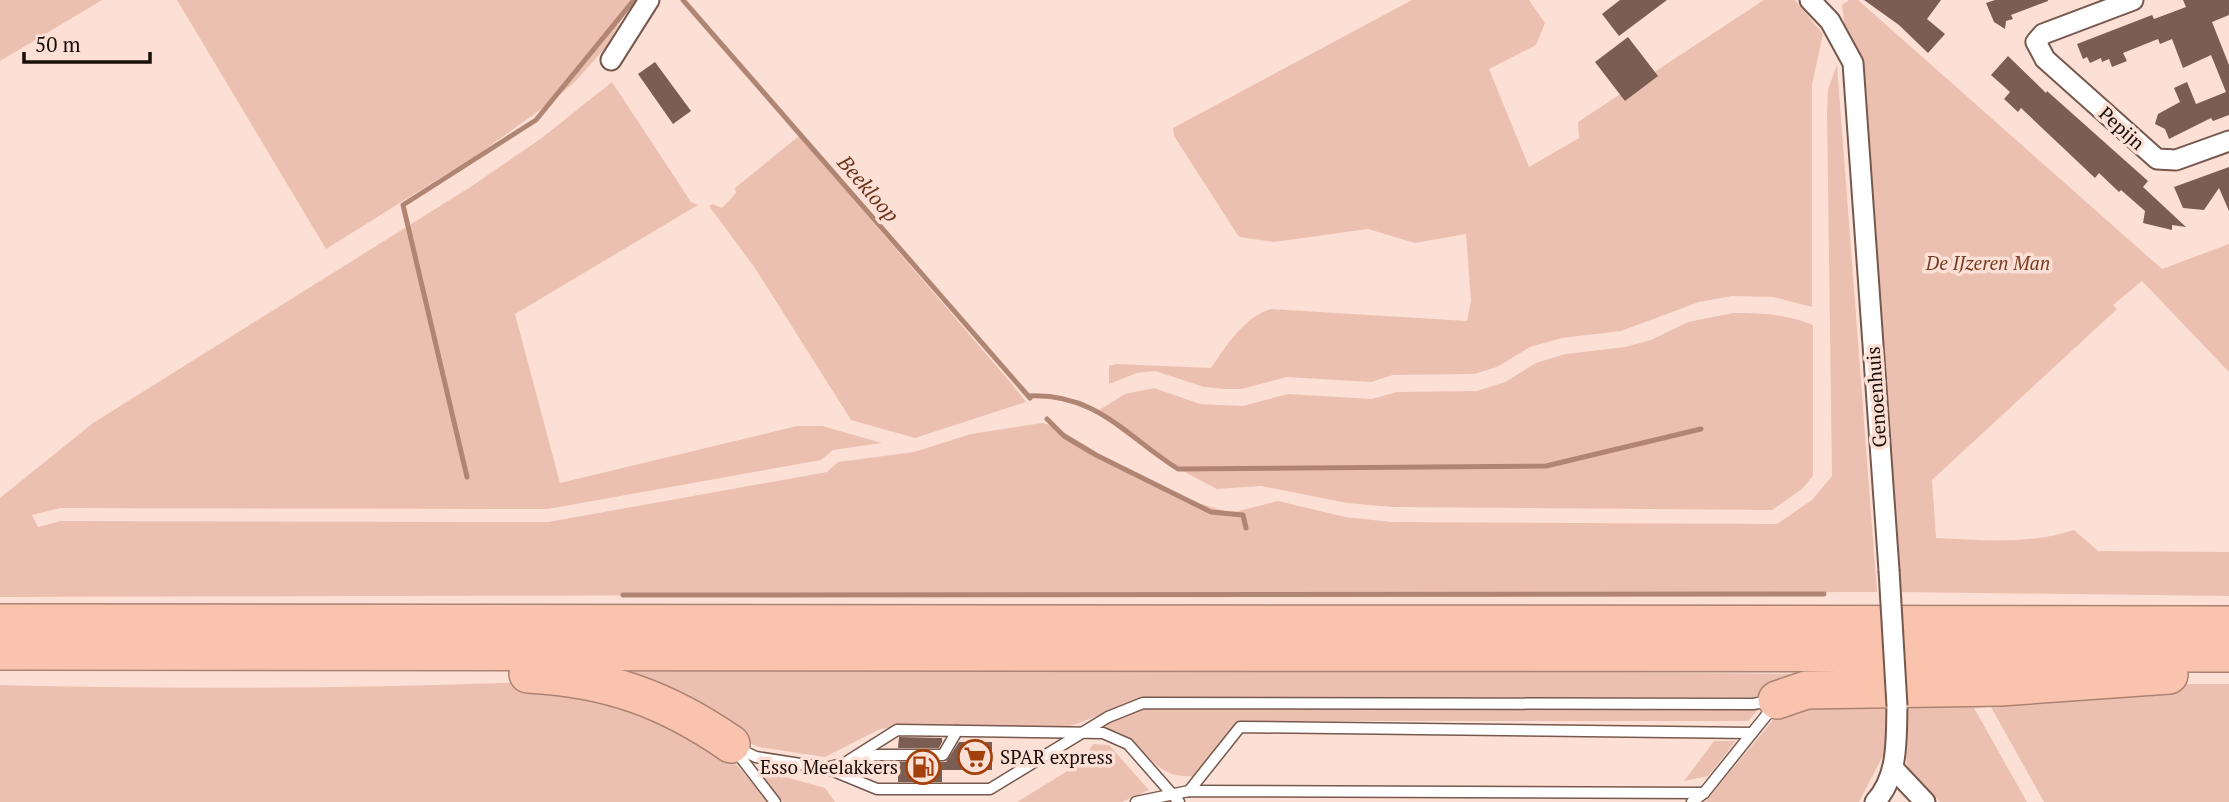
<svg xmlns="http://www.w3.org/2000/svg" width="2229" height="802" font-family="'PT Serif',serif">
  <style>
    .green { fill: #ecc0b0 }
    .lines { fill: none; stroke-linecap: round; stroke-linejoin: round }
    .stream { stroke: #b18574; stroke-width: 5 }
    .building { fill: #7c5d51 }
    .lane-casing { stroke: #77584c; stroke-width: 13 }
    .street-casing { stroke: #77584c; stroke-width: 23 }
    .highway-casing { stroke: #ab8373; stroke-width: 40 }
    .lane { stroke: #fff; stroke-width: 10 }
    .street { stroke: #fff; stroke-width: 19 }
    .highway { stroke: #fac3ad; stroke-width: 37 }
    .street-bridge-casing { stroke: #77584c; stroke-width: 23; stroke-linecap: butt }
    .street-bridge { stroke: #fff; stroke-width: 19 }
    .labels { text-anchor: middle; stroke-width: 7; stroke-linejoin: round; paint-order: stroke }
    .street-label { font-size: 19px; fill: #180d08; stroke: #fde0d5 }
    .park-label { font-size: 19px; font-style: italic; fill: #773d24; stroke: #fde0d5 }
    .poi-label { font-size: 19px; fill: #180d08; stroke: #fde0d5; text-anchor: start }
    .water-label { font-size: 21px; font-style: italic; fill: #6e341c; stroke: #fde0d5 }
  </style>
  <rect width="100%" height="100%" fill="#fde0d5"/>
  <g class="green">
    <polygon points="0,0 102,0 0,61"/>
    <polygon points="177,0 633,0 606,47 575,82 547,105 480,153 326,249"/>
    <path d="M 1412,0 L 1529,0 L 1545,23 L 1536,45 L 1489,69 L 1529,167 L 1579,138 L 1578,122 L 1764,0 L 1795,0 L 1823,34 L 1812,85 L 1812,307 L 1773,297 L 1732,296 L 1699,302 L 1621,331 L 1562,338 L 1530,347 L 1497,367 L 1474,374 L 1393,375 L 1371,382 L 1287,377 L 1241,389 L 1224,389 L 1204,387 L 1155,371 L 1137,373 L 1109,384 L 1109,366 L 1116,364 L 1211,368 C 1226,346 1244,317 1271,309 L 1467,321 L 1471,301 L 1466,234 L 1415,243 L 1368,229 L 1274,242 L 1239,237 L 1174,136 L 1173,128 Z"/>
    <path d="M 1849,0 L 1858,0 L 2162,269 L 2229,244 L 2229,372 L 2142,281 L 2113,305 L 2117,309 L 1932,480 L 1936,538 C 1982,540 2029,545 2074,530 L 2098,551 L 2229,552 L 2229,596 L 1898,592 L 1874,255 L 1842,5 Z"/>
    <polygon points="1837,65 1877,592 0,597 0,498 93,423 472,186 543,137 612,82 691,202 698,205 515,314 560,483 797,426 822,426 882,443 833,450 821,460 548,509 60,508 32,515 38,527 61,521 548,522 827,472 838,462 914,452 971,434 1042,423 1054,426 1125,470 1185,499 1231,513 1278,501 1345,517 1391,522 1777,524 1812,500 1832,476 1827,113 1828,89"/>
    <polygon points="799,136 1011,383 1026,402 915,438 851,420 755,268 709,206 712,204 722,208 736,193 735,188"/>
    <path d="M 1733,313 C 1762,313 1786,314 1813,325 L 1813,476 L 1802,489 L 1772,510 L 1392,507 L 1347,503 L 1261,486 L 1217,489 L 1156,457 L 1096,412 L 1125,394 L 1154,388 L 1200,404 L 1243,406 L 1288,394 L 1372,399 L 1397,392 L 1477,391 L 1505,382 L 1536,363 L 1565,354 L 1625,347 L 1651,340 L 1688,322 Z"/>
    <path d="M 1249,669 L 1804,674 L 1805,685 L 1754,697 L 1144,697 C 1113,705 1092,722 1061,728 L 895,727 L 880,729 L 825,757 L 759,747 L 568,670 Z"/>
    <path d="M 556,681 L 590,686 L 727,754 L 769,802 L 0,802 L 0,685 C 186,690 370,688 556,681 Z"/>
    <polygon points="2154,684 2229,684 2229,802 2044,802 1991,707 1974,708 2027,802 1940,802 1907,767 1903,696"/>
    <polygon points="1887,695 1886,750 1859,802 1705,802 1777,715 1791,704"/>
    <path d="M 1146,709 L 1758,710 L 1748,721 L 1240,721 L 1195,777 C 1188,776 1178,776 1172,774 C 1144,763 1140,736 1107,729 L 1106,725 C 1119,717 1131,711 1146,709 Z"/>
    <polygon points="1714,741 1736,741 1708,776 1684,781"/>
    <polygon points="1093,744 1109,745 1149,790 1122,802 1017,802 1082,762"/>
    <polygon points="757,769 825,788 835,802 783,802"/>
  </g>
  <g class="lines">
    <g class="stream">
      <polyline points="683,0 1030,398"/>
      <path d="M 1029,396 C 1096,393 1126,436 1178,469 L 1546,466 L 1701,429"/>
      <polyline points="1047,419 1064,436 1096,455 1211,512 1243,515 1246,528"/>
      <polyline points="467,477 403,205 536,120 634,0"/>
      <polyline points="623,595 1824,594"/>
    </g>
  </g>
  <g class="building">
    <polygon points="1620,0 1667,0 1619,36 1602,14"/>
    <polygon points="1864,0 1941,0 1927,19 1945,34 1928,53 1899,25"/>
    <polygon points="1995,0 2048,0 2048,1 2011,15 2013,19 2006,21 2005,29 1994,22 1986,3"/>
    <polygon points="2183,0 2229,0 2229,15 2212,22 2229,65 2229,115 2213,121 2211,118 2169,139 2165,129 2155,124 2158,114 2180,102 2174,88 2187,82 2196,104 2226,92 2211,55 2183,68 2172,39 2160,44 2158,39 2123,53 2127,61 2112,67 2109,59 2102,62 2101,58 2090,63 2087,57 2083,59 2077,44 2152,15 2154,19 2186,7"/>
    <polygon points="1628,37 1658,76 1625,101 1595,62"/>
    <polygon points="2008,56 2046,93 2047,91 2148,181 2143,187 2186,227 2172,225 2172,230 2143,223 2145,211 2121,190 2119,192 2099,173 2095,178 2021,108 2018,112 2004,99 2010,92 1991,75"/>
    <polygon points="655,62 691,111 673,124 638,74"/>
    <polygon points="2229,167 2229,211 2219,188 2204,210 2183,208 2174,187"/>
    <polygon points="899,737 942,738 942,742 939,748 898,748"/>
    <polygon points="959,742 992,742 992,770 942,770 942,782 898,782 898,762 946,762"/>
  </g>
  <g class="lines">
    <g class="lane-casing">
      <g id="lane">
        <polyline points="737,748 756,757 826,768 877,789 990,789 1108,717 1143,703 1753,704 1769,701"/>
        <polyline points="735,750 775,802"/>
        <polyline points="848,761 897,730 1103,733 1128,744 1179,802"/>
        <polyline points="826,768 876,755 943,755 957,731"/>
        <polyline points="1189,791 1240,727 1752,733"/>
        <polyline points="1136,802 1189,791 1704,793"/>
        <polyline points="1692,802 1704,793 1773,707"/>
      </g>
    </g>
    <g class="street-casing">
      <g id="street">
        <polyline points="1810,0 1830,21 1853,63 1889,570"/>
        <polyline points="2133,0 2043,34 2036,42 2045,59 2157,159 2176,160 2229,141"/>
        <polyline points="611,60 649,0"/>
        <polyline points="1893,768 1925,802"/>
        <path d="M 1875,802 C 1899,776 1896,739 1897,706"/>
      </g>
    </g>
    <g class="highway-casing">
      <g id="highway">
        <polyline points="0,623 2229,625"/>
        <polyline points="0,651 2229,653"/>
        <path d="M 528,674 C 607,678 666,699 731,744"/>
        <polyline points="1777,700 1806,690 2000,687 2169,675"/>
      </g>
    </g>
    <use href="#lane" class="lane"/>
    <use href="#street" class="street"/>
    <use href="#highway" class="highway"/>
    <g class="street-bridge-casing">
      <polyline id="street-bridge" points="1889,570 1897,706"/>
    </g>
    <use href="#street-bridge" class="street-bridge"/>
  </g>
  <defs>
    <g id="supermarket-ring" transform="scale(1.75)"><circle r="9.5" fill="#fde0d5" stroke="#a4400c" stroke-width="1.5"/><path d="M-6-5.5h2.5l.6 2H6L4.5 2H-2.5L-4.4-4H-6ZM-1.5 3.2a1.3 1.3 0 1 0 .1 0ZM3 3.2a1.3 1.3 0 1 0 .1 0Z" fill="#a4400c"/></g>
    <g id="fuel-ring" transform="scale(1.75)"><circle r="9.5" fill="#fde0d5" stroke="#a4400c" stroke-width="1.5"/><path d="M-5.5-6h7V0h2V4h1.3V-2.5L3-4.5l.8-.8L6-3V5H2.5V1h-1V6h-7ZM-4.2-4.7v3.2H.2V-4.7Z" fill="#a4400c"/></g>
  </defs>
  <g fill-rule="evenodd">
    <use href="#supermarket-ring" x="975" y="757"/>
    <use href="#fuel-ring" x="923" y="767"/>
  </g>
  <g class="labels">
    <g class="street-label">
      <text transform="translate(2122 128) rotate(42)" y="7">Pepijn</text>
      <text transform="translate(1876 397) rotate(-94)" y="7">Genoenhuis</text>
    </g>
    <g class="park-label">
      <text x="1988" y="270">De IJzeren Man</text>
    </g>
    <g class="poi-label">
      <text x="1000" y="764">SPAR express</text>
      <text x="898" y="774" text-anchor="end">Esso Meelakkers</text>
    </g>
    <g class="water-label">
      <text transform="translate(868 189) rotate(49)" y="7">Beekloop</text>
    </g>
  </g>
  <path d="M24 52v10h126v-10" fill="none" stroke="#180d08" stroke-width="3.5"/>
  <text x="35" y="52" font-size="21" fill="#180d08" stroke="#fde0d5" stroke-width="5" paint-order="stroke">50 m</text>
</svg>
